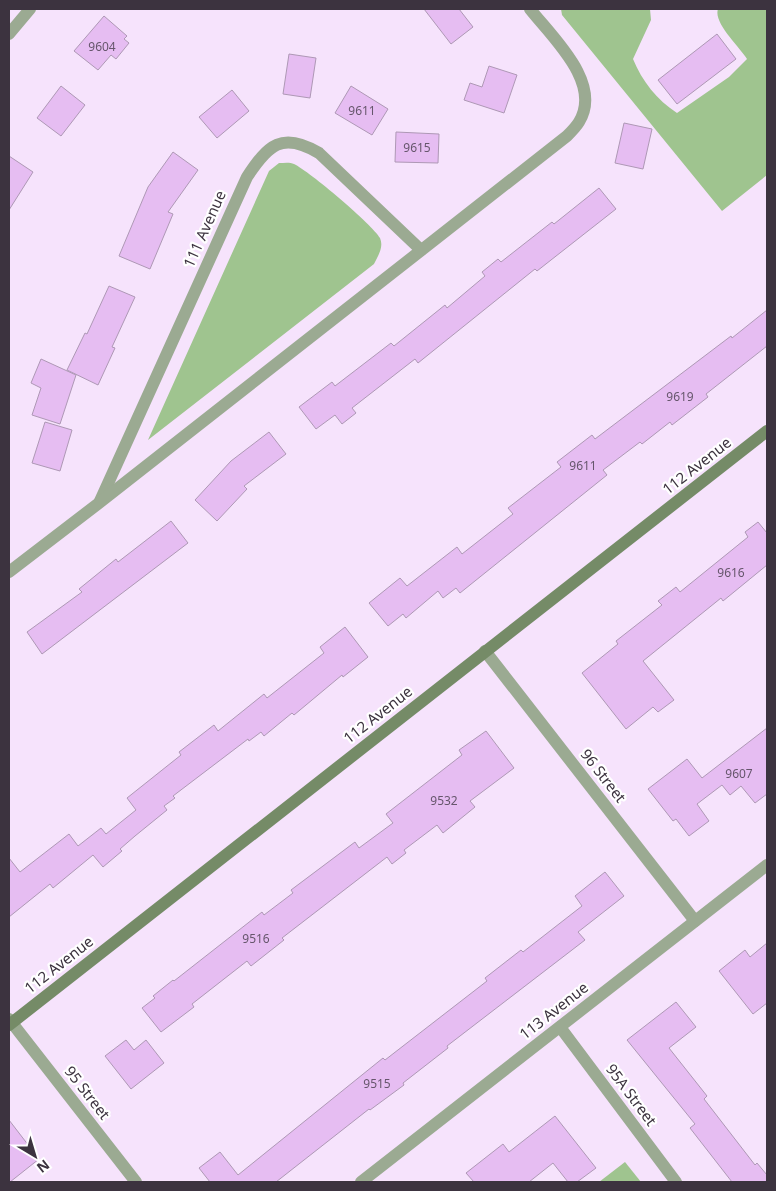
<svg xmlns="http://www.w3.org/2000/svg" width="776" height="1191" font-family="'Noto Sans',sans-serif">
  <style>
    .green { fill: #9fc48f }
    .building { fill: #e6bdf2; stroke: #ae98b5 }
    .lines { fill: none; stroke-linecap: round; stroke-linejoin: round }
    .street { stroke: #9baa92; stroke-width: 12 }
    .secondary { stroke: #758b67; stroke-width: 12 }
    .labels { text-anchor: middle; stroke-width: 4.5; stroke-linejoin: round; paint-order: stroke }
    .number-label { font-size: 12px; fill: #66566c }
    .street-label { font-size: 15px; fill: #3c333f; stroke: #fff }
  </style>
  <rect width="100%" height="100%" fill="#f6e3fc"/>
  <g class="green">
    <path d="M 561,9 L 650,9 L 651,20 L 633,59 C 642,81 657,100 677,113 L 729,77 L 747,59 C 740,47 713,23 718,9 L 767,9 L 767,175 L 722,211 L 562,15 Z"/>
    <path d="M 279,163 C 284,163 290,162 294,164 C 309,171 373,225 380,238 C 384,247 378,256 374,264 L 148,440 L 269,171 Z"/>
    <polygon points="625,1162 641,1182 599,1182"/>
  </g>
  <g class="building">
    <polygon points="424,9 459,9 473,27 451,44"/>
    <polygon points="104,16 127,36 124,39 129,43 116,59 111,55 98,70 74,51"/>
    <polygon points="717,34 736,59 677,104 658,80"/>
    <polygon points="289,54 316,58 310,98 283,94"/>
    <polygon points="489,66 517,75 504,113 464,100 470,83 482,87"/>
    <polygon points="61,86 85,105 61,136 37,118"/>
    <polygon points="351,86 388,109 372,135 335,113"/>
    <polygon points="232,90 249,111 217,138 199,117"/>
    <polygon points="624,123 652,129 643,169 615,163"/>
    <polygon points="396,132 439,134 438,163 395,162"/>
    <polygon points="173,152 198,170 168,212 173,214 150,269 119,256 148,187"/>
    <polygon points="9,156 33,172 9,210"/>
    <polygon points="599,188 616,209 537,271 535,269 418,363 415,359 352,408 356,413 342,424 335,415 316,429 299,407 332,382 335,386 391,343 394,346 445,305 447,308 485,276 482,272 498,259 501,262 552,222 554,224"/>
    <polygon points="109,286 135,297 112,347 115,348 98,385 67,370 85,333 87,334"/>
    <polygon points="767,310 767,346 706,394 708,397 672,425 670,422 642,444 640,442 603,470 607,475 460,593 456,588 443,598 438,591 406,618 403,614 388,626 369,603 400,578 407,586 457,547 462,554 513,514 508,508 561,467 557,462 592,435 595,439 731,336 732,338"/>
    <polygon points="41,359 76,375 60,424 32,415 41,388 31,383"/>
    <polygon points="45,422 72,430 60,471 32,463"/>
    <polygon points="269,432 286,454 244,486 247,489 217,521 195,500 231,461"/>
    <polygon points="171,521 188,543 42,654 27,632 82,592 79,589 116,559 118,562"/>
    <polygon points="758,522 767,533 767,565 723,601 721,598 643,661 674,700 658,712 653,707 626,729 582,673 618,644 616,641 662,605 658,601 676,587 680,592 748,537 745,532"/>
    <polygon points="345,627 368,657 343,677 342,675 294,715 292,713 264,736 261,732 249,741 248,739 173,796 175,798 164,806 167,810 135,836 120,849 122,851 103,867 93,855 53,888 50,884 9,917 9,858 20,872 69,834 78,846 101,828 106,834 136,810 127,798 181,755 179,752 214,725 218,731 264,694 267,698 324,653 320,647"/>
    <polygon points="767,728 767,794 755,803 741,786 730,795 722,785 697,804 709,821 689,836 676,819 673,821 648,789 687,759 702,778"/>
    <polygon points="486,731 514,768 470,801 475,807 443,833 437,825 404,850 406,853 392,864 387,857 282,938 284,940 251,966 247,961 192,1004 194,1007 161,1032 142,1008 155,998 153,996 173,980 174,981 262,912 264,915 293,893 291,890 355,842 359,848 393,823 386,814 462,755 459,750"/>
    <polygon points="605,872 624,896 578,932 585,940 447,1046 448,1048 403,1083 404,1085 370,1110 369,1109 276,1182 210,1182 199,1168 220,1152 238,1175 383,1058 385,1060 487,981 485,978 521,950 523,952 582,906 575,896"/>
    <polygon points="767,943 767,1003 753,1014 719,971 745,950 750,957"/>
    <polygon points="676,1002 696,1027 669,1048 707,1096 704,1099 755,1165 757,1163 767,1175 767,1182 732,1182 690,1128 695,1124 627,1040"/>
    <polygon points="126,1040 134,1050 146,1040 164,1063 131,1089 105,1056"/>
    <polygon points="555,1116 596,1168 577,1182 568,1182 553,1163 529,1182 474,1182 466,1173 503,1144 509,1152"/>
    <polygon points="9,1120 39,1159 10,1182 9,1182"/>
  </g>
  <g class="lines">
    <g class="street">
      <polyline points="9,34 30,9"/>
      <path d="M 100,501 L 247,177 C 268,145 282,131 319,153 L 421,250"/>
      <path d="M 9,572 L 99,503 L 567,136 C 571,132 576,127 579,122 C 603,83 552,37 530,9"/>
      <polyline points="485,651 695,921"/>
      <polyline points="9,1019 136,1182"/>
      <polyline points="560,1027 676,1182"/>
      <polyline points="361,1182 767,865"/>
    </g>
    <polyline class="secondary" points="9,1025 767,431"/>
  </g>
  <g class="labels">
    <g class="number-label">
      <text x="102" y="51">9604</text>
      <text x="362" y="115">9611</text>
      <text x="417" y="152">9615</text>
      <text x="680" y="401">9619</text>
      <text x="583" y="470">9611</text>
      <text x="731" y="577">9616</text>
      <text x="739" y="778">9607</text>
      <text x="444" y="805">9532</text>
      <text x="256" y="943">9516</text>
      <text x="377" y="1088">9515</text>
    </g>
    <g class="street-label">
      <text transform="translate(205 229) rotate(-66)" y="5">111 Avenue</text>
      <text transform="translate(697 466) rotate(-38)" y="5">112 Avenue</text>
      <text transform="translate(378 715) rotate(-38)" y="5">112 Avenue</text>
      <text transform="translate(603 776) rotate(52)" y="5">96 Street</text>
      <text transform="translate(59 965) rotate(-38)" y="5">112 Avenue</text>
      <text transform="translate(554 1011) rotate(-38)" y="5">113 Avenue</text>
      <text transform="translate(87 1093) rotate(52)" y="5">95 Street</text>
      <text transform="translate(631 1095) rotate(53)" y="5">95A Street</text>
    </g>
  </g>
  <rect width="776" height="1191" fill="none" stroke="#3c333f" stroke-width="20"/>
  <g transform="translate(35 1156) rotate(142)" stroke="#ffffff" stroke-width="4" paint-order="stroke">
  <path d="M0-4L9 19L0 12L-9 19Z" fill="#3c333f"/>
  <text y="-8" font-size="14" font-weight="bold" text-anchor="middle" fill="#3c333f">N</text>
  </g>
</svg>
